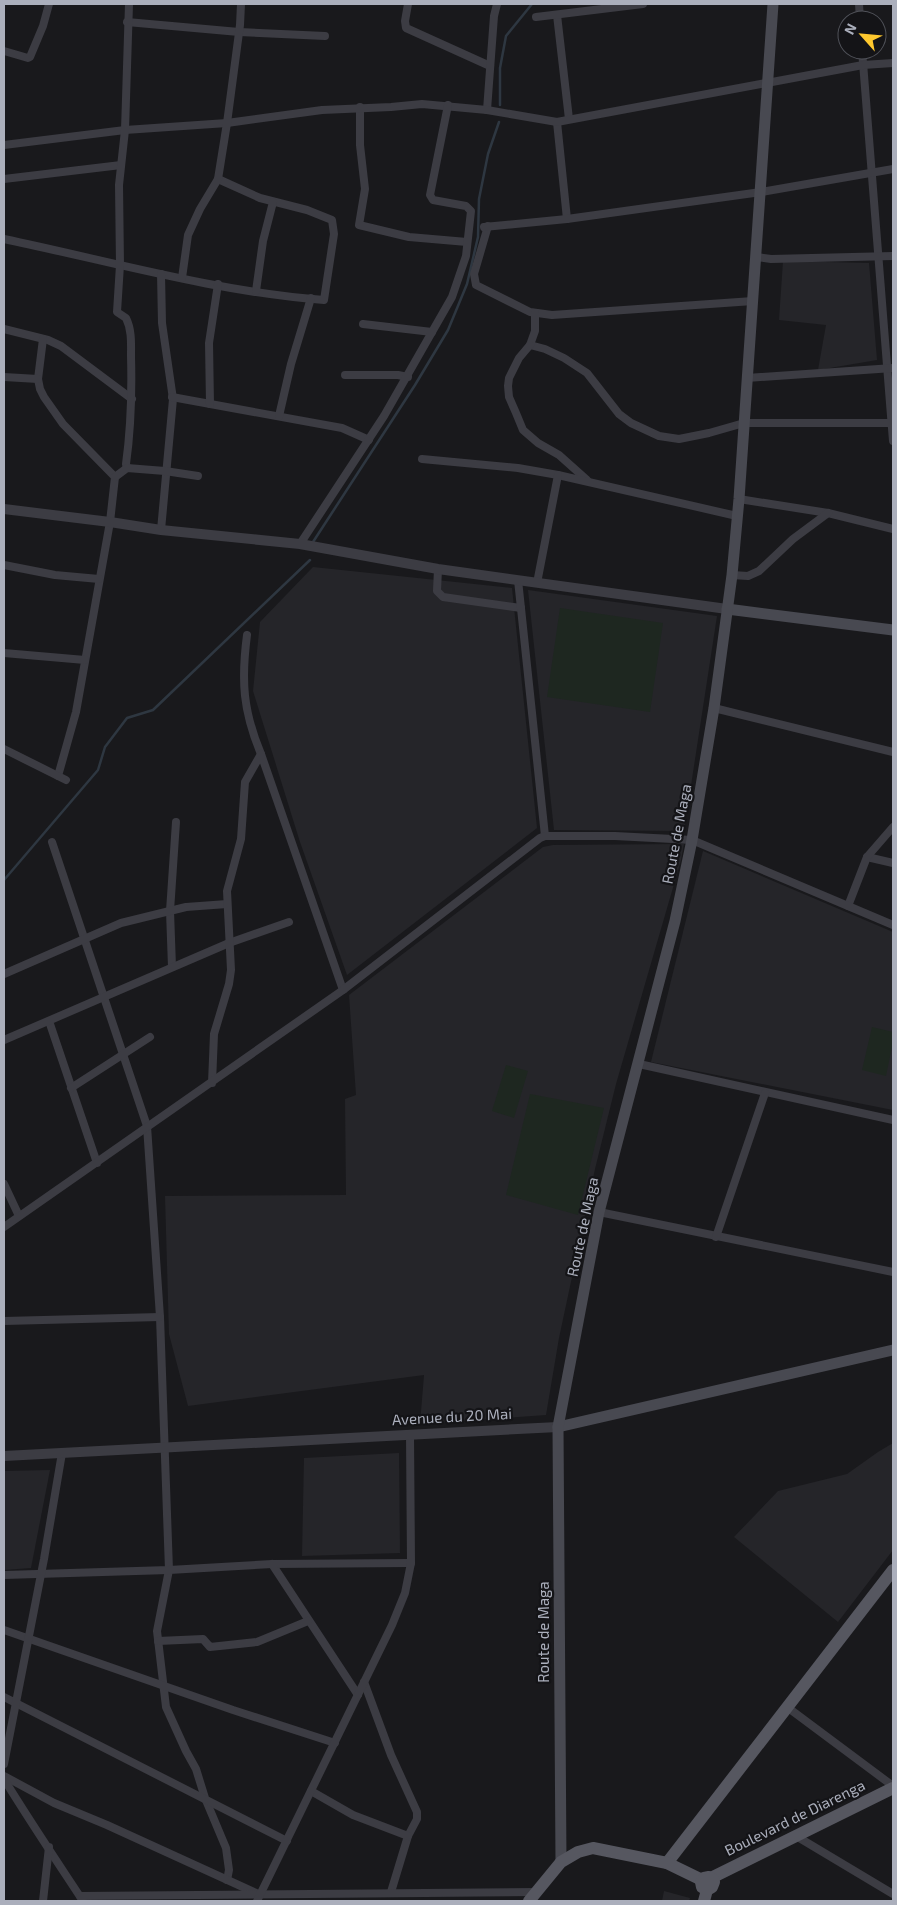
<svg xmlns="http://www.w3.org/2000/svg" width="897" height="1905" font-family="'Exo 2',sans-serif">
  <style>
    .built { fill: #252529 }
    .green { fill: #1e2720 }
    .lines { fill: none; stroke-linecap: round; stroke-linejoin: round }
    .stream { stroke: #2e3741; stroke-width: 2.5 }
    .minor { stroke: #3c3c43; stroke-width: 8 }
    .tertiary { stroke: #3c3c43; stroke-width: 10 }
    .secondary { stroke: #484951; stroke-width: 11 }
    .primary { stroke: #565760; stroke-width: 12 }
    .labels { text-anchor: middle; stroke-width: 4.5; stroke-linejoin: round; paint-order: stroke }
    .street-label { font-size: 15px; fill: #abafbc; stroke: #141417 }
  </style>
  <rect width="100%" height="100%" fill="#19191c"/>
  <g class="built">
    <polygon points="783,261 869,263 877,360 818,370 826,325 779,320"/>
    <polygon points="313,567 512,588 537,828 347,975 300,842 253,691 260,622"/>
    <polygon points="528,590 717,616 684,831 554,830"/>
    <polygon points="684,844 681,860 616,1084 595,1169 559,1338 546,1415 420,1424 424,1375 188,1406 169,1334 165,1196 346,1195 345,1099 356,1095 349,995 543,847 553,845"/>
    <polygon points="703,851 893,932 893,1110 651,1062"/>
    <polygon points="893,1443 893,1550 838,1622 734,1537 778,1491 847,1474 878,1452"/>
    <polygon points="399,1453 400,1553 302,1556 304,1458"/>
    <polygon points="50,1470 31,1568 4,1570 4,1471"/>
    <polygon points="664,1891 690,1898 689,1901 662,1901"/>
  </g>
  <g class="green">
    <polygon points="560,608 663,623 650,712 547,697"/>
    <polygon points="872,1027 893,1032 893,1042 886,1076 862,1070"/>
    <polygon points="506,1065 528,1071 514,1118 492,1111"/>
    <polygon points="530,1094 604,1108 578,1215 506,1195"/>
  </g>
  <g class="lines">
    <g class="stream">
      <polyline points="500,105 500,68 506,36 532,4"/>
      <polyline points="313,542 415,385 448,330 467,284 478,237 479,199 488,154 499,122"/>
      <polyline points="4,880 98,770 105,747 127,718 153,710 310,560"/>
    </g>
    <g class="minor">
      <polyline points="408,4 405,21 406,28 490,66"/>
      <polyline points="859,4 860,20"/>
      <polyline points="557,15 569,119"/>
      <polyline points="536,17 643,4"/>
      <polyline points="127,22 239,32 325,36"/>
      <polyline points="862,50 893,441"/>
      <polyline points="4,51 28,58 30,57 43,26 49,4"/>
      <polyline points="360,107 360,145 365,189 359,225 409,237 467,242"/>
      <polyline points="487,110 494,16 497,4"/>
      <polyline points="557,122 567,219"/>
      <polyline points="4,145 125,130 227,123 322,110 391,107 422,104 487,110 557,122 863,65 893,63"/>
      <polyline points="4,179 121,165"/>
      <polyline points="488,226 474,274 476,285 530,312 552,315 753,301"/>
      <polyline points="484,227 567,219 761,192 893,169"/>
      <path d="M 4,239 C 109,261 217,292 324,300 L 334,234 L 332,220 L 307,210 L 260,198 L 218,179"/>
      <polyline points="757,257 771,259 893,256"/>
      <polyline points="161,274 162,323 173,399 161,530"/>
      <polyline points="182,278 188,235 200,209 218,179 227,123 240,25 241,4"/>
      <polyline points="256,291 263,241 273,202"/>
      <polyline points="535,313 535,331 530,345 545,349 564,358 587,373 619,414 631,423 659,436 679,439 709,433 744,423 893,423"/>
      <polyline points="363,324 432,332"/>
      <polyline points="4,329 48,340 61,346 132,399"/>
      <polyline points="43,339 38,379 40,389 44,397 63,424 115,477 110,522 76,712 58,776"/>
      <polyline points="530,345 519,358 509,378 508,386 509,397 516,413 523,430 538,443 559,455 587,480"/>
      <polyline points="345,375 398,375 408,377"/>
      <polyline points="4,377 38,379"/>
      <polyline points="747,378 893,368"/>
      <polyline points="172,397 342,428 369,440"/>
      <polyline points="210,404 209,343 218,284"/>
      <polyline points="279,416 291,364 311,298"/>
      <polyline points="422,459 518,468 558,475 737,516"/>
      <path d="M 127,468 L 126,464 C 131,428 132,393 131,356 C 131,344 132,330 126,318 L 117,312 L 120,265 L 119,185 L 125,130 L 129,4"/>
      <polyline points="115,477 127,468 165,471 198,476"/>
      <polyline points="739,499 828,513 893,529"/>
      <polyline points="300,544 384,416 452,297 466,256 471,211 466,206 433,200 430,195 448,105"/>
      <polyline points="4,565 55,575 99,579"/>
      <polyline points="438,569 437,591 443,597 521,608"/>
      <polyline points="732,575 748,576 759,571 793,539 828,513"/>
      <polyline points="518,580 545,836"/>
      <polyline points="537,583 558,475"/>
      <path d="M 247,635 C 241,681 243,711 261,754"/>
      <polyline points="4,653 85,660"/>
      <polyline points="714,708 893,752"/>
      <polyline points="4,749 66,780"/>
      <polyline points="52,842 147,1126 160,1317 169,1570 157,1631 166,1707 186,1751 196,1769 205,1798 226,1848 229,1870 227,1880"/>
      <polyline points="867,857 893,863"/>
      <polyline points="848,906 867,857 893,827"/>
      <polyline points="172,967 170,911 176,822"/>
      <polyline points="4,974 121,923 186,907 227,904"/>
      <polyline points="49,1021 97,1163"/>
      <polyline points="4,1040 229,943 289,922"/>
      <polyline points="639,1064 893,1120"/>
      <polyline points="212,1083 214,1034 229,984 231,970 227,891 241,839 245,782 261,754 343,990"/>
      <polyline points="71,1088 150,1037"/>
      <polyline points="4,1184 19,1216"/>
      <polyline points="599,1212 893,1272"/>
      <polyline points="4,1227 343,990 540,838 545,836 615,836 692,840 893,925"/>
      <polyline points="716,1237 765,1093"/>
      <polyline points="4,1321 160,1317"/>
      <polyline points="272,1564 358,1695"/>
      <polyline points="4,1575 169,1570 272,1564 411,1563"/>
      <polyline points="4,1630 233,1710 335,1743"/>
      <polyline points="158,1641 203,1639 210,1647 257,1642 308,1621"/>
      <polyline points="364,1682 391,1755 417,1812 417,1819 408,1836 391,1892"/>
      <polyline points="4,1697 287,1841"/>
      <polyline points="787,1707 893,1786"/>
      <polyline points="4,1764 44,1559 62,1453"/>
      <polyline points="4,1776 54,1803 107,1825 256,1893"/>
      <path d="M 4,1779 C 29,1820 56,1860 83,1901"/>
      <polyline points="311,1791 353,1815 408,1836"/>
      <polyline points="796,1836 893,1894"/>
      <polyline points="80,1896 537,1892"/>
      <polyline points="43,1901 49,1847"/>
      <polyline points="257,1901 392,1625 405,1593 411,1563 410,1435"/>
    </g>
    <g class="tertiary">
      <polyline points="4,509 110,522 161,530 300,544 438,569 727,609"/>
      <polyline points="4,1456 558,1427"/>
    </g>
    <g class="secondary">
      <polyline points="727,609 893,630"/>
      <polyline points="558,1427 893,1350"/>
      <polyline points="561,1862 558,1427 599,1212 675,921 692,840 714,708 732,575 739,499 773,4"/>
    </g>
    <g class="primary">
      <polyline points="667,1863 893,1570"/>
      <polyline points="711,1878 893,1788"/>
      <polyline points="529,1901 561,1862 578,1852 593,1848 667,1863 702,1880"/>
      <polyline points="704,1901 707,1890 712,1887 714,1882 713,1879 709,1877 704,1878 701,1882 702,1887 707,1890"/>
    </g>
  </g>
  <g class="labels">
    <g class="street-label">
      <text transform="translate(677 834) rotate(-79)" y="5">Route de Maga</text>
      <text transform="translate(583 1227) rotate(-78)" y="5">Route de Maga</text>
      <text transform="translate(452 1417) rotate(-3)" y="5">Avenue du 20 Mai</text>
      <text transform="translate(544 1632) rotate(-90)" y="5">Route de Maga</text>
      <text transform="translate(795 1818) rotate(-26)" y="5">Boulevard de Diarenga</text>
    </g>
  </g>
  <rect width="897" height="1905" fill="none" stroke="#abafbc" stroke-width="10"/>
  <g transform="translate(862 35) rotate(297)"><circle r="24" fill="#141417" stroke="#505259"/>
  <path d="M0-4L9 19L0 12L-9 19Z" fill="#fec82e"/>
  <text y="-8" font-size="14" font-weight="bold" text-anchor="middle" fill="#abafbc">N</text>
  </g>
</svg>
